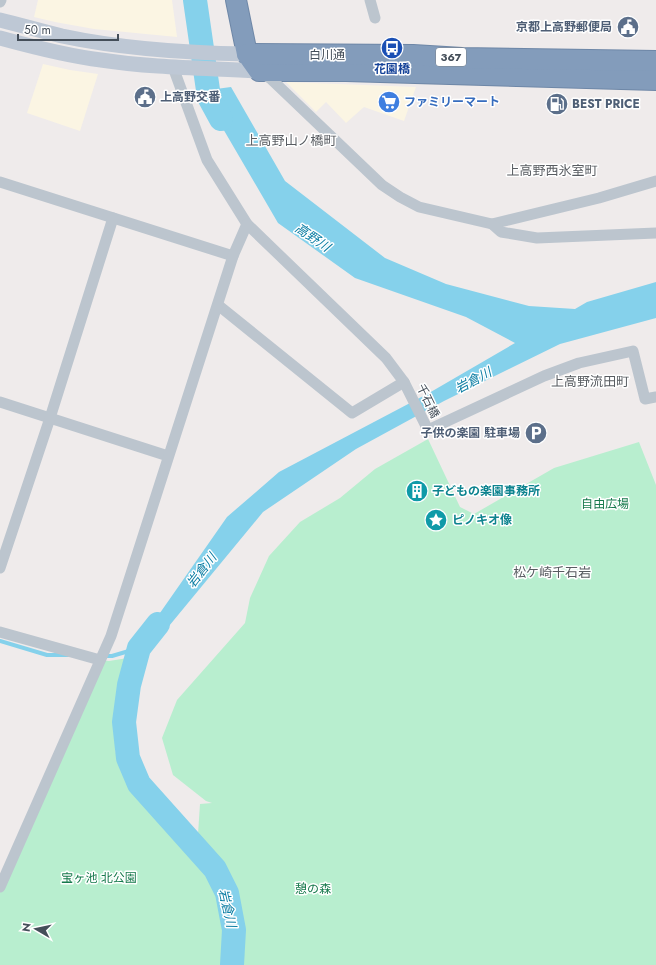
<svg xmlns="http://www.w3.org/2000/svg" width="656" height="965" font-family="Jost,'Noto Sans JP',sans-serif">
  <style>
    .commercial { fill: #fbf5e3 }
    .green { fill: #b8eecf }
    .water { fill: #85d1eb }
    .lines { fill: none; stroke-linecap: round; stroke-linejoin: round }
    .stream { stroke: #85d1eb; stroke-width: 4 }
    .river { stroke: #85d1eb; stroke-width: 24 }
    .highway-casing { stroke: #6e87a7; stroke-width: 22 }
    .street { stroke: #bcc5ce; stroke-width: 11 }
    .secondary { stroke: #bec8d5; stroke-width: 15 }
    .highway { stroke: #839cbb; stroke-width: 20 }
    .labels { text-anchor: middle; stroke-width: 3; stroke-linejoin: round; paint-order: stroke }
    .shield { fill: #fff; stroke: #7c838b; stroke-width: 1 }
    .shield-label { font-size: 11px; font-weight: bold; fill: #444e59 }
    .service-label { font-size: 12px; font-weight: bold; fill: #4e5e75; stroke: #fff; text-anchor: end }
    .street-label { font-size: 12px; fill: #444e59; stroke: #fff }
    .transit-label { font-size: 12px; font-weight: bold; fill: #164399; stroke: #fff }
    .shop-label { font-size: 12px; font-weight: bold; fill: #366cbe; stroke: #fff; text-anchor: start }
    .culture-label { font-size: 12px; font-weight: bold; fill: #0d838f; stroke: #fff; text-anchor: start }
    .park-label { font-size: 12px; fill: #16794c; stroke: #fff }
    .neighbourhood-label { font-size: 13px; fill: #585c61; stroke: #fff }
    .water-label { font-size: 13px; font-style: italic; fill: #0c7ea4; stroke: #fff }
  </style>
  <rect width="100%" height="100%" fill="#efebeb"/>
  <g class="commercial">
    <polygon points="38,0 172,0 177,37 94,29 55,22 34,17"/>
    <polygon points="43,64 70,70 98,74 80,131 27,113"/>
    <polygon points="286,82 416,87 404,121 364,107 346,123 326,102 316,112"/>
  </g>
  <g class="green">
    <path d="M 428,439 L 460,507 L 474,514 L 554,468 L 639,442 L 656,485 L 656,965 L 239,965 C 254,920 227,868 198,834 L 200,804 L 212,803 L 206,801 L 173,775 L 162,738 L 177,700 L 245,623 L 250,598 L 269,556 L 300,522 L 340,498 L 375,469 Z"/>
    <polygon points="134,657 121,683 117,724 115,750 121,771 141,799 174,826 208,864 217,876 219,894 226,907 229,935 230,965 0,965 0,887 100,660 109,661"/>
  </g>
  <polygon class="water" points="231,87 285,181 385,258 446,284 529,306 575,309 587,302 656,282 656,318 560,344 444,401 356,449 263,512 155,643 132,653 227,517 279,472 429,393 515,343 466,317 355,278 278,223 201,91"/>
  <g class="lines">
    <g class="stream">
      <polyline points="0,641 47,655 68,655"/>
      <polyline points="103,656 112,656 139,648"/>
    </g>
    <g class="river">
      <polyline points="195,0 209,97 221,119"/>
      <polyline points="158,624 139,648 129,685 124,722 128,758 139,784 215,869 227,893 234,930 232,965"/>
    </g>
    <g class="highway-casing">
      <g id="highway">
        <polyline points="236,0 247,54 259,71 346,71 656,80"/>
        <polyline points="247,54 413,55 462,58 656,61"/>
      </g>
    </g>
    <g class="street">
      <polyline points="370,0 375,18"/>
      <polyline points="0,2 1,0"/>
      <polyline points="173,67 207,160 247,224 386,358 404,382 428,430 544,376 579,363 633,351 645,399 656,397"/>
      <polyline points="261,72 271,79 382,185 400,197 419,207 492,224 599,198 656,181"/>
      <polyline points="0,182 233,256"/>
      <polyline points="492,224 501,232 537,238 656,233"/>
      <polyline points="218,305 352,413 404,382"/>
      <polyline points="0,402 168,456"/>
      <polyline points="0,568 50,418 113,218"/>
      <polyline points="0,632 100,660"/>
      <polyline points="0,887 111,636 233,256 247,224"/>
    </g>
    <g class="secondary">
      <path d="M 0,20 C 21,25 41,31 62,36 C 123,49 185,53 247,54"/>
      <path d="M 0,38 C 33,47 67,56 101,60 C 153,68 206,68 259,71"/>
    </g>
    <use href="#highway" class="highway"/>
  </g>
  <defs>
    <g id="civic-disc" transform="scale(1.15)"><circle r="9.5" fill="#5c6f8a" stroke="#fff"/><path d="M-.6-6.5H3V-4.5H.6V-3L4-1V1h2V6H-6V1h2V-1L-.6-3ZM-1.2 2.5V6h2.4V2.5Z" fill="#fff"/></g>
    <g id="bus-disc" transform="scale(1.15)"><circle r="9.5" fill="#1a4fb4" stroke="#fff"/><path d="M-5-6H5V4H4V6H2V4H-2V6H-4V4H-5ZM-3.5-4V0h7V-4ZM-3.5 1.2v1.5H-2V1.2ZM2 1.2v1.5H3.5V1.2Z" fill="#fff"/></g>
    <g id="supermarket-disc" transform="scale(1.15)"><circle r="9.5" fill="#3f7fe0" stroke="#fff"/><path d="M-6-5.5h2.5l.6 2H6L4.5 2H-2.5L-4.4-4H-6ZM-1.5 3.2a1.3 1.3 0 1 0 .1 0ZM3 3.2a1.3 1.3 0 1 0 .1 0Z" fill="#fff"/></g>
    <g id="fuel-disc" transform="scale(1.15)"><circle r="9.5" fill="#5c6f8a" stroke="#fff"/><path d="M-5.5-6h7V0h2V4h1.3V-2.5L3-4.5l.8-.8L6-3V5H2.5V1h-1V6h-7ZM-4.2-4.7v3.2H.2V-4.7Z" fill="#fff"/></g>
    <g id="parking-disc" transform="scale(1.15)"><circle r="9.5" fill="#5c6f8a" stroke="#fff"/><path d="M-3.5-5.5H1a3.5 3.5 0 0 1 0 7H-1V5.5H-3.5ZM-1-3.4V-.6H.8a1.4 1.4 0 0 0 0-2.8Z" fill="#fff"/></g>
    <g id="building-disc" transform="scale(1.15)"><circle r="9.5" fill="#0f9aa8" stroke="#fff"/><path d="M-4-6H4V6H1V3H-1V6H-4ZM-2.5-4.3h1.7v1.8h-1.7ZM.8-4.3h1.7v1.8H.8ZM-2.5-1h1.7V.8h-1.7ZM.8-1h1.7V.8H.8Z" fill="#fff"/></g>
    <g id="sight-disc" transform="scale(1.15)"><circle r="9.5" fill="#0f9aa8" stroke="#fff"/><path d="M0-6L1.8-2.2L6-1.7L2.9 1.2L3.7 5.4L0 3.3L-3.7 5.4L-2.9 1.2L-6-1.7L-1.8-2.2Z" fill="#fff"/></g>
  </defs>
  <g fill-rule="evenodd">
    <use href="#civic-disc" x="628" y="27"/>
    <use href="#bus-disc" x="392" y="48"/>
    <use href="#civic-disc" x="145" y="97"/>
    <use href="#supermarket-disc" x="389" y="102"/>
    <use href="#fuel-disc" x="557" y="104"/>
    <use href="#parking-disc" x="536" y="433"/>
    <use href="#building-disc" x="417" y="491"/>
    <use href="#sight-disc" x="436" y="520"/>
  </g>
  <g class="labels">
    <rect class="shield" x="436" y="48" width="30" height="18" rx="3"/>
    <g class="shield-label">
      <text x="451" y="61">367</text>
    </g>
    <g class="service-label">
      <text x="612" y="31">京都上高野郵便局</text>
      <text x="160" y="101" text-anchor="start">上高野交番</text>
      <text x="572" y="108" text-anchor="start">BEST PRICE</text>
      <text x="520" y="437">子供の楽園 駐車場</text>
    </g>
    <g class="street-label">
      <text x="327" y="59">白川通</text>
      <text transform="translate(428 401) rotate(64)" y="4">千石橋</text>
    </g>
    <g class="transit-label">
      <text x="392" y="73">花園橋</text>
    </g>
    <g class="shop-label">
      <text x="404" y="106">ファミリーマート</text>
    </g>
    <g class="culture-label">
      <text x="432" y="495">子どもの楽園事務所</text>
      <text x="452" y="524">ピノキオ像</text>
    </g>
    <g class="park-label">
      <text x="605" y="508">自由広場</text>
      <text x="99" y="882">宝ヶ池 北公園</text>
      <text x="313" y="893">憩の森</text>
    </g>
    <g class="neighbourhood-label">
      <text x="291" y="145">上高野山ノ橋町</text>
      <text x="552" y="175">上高野西氷室町</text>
      <text x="590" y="386">上高野流田町</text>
      <text x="552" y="577">松ケ崎千石岩</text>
    </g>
    <g class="water-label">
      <text transform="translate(313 237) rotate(34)" y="5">高野川</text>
      <text transform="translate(473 380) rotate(-28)" y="5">岩倉川</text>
      <text transform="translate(201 570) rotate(-52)" y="5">岩倉川</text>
      <text transform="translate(228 908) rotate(77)" y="5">岩倉川</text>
    </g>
  </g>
  <g transform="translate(36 929) rotate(279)" stroke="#ffffff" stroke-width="3" paint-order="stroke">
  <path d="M0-3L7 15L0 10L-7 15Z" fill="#444e59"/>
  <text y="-6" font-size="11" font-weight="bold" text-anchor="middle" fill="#444e59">N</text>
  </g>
  <path d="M18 34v6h100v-6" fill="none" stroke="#444e59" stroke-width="2"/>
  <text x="24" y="34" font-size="12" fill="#444e59" stroke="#ffffff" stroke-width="3" paint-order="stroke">50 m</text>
</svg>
